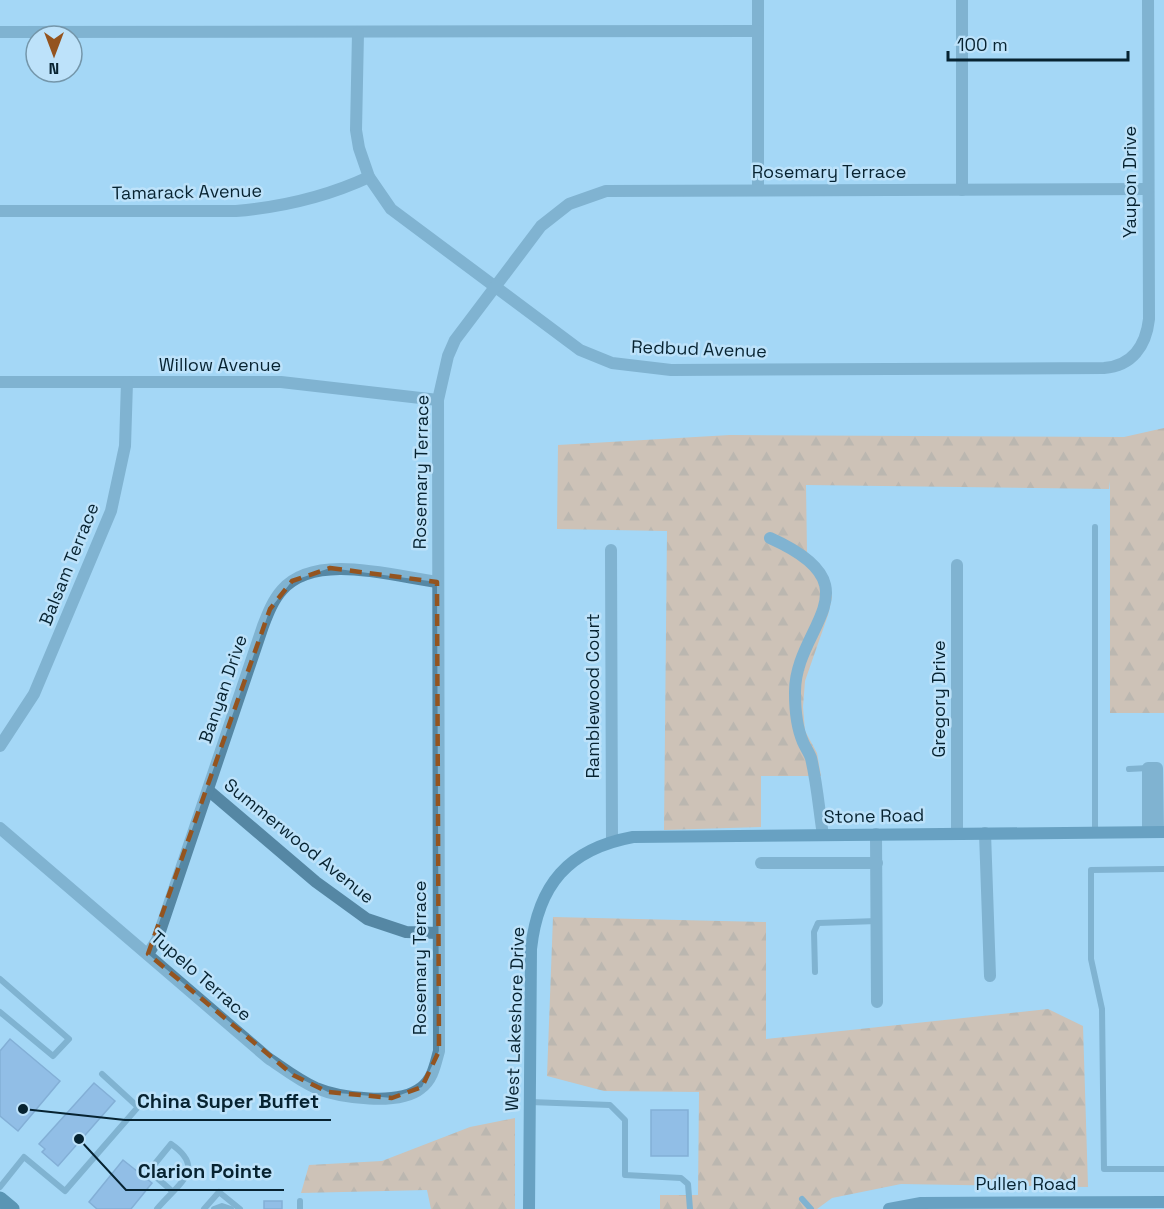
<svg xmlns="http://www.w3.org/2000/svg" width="1164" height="1209" font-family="'Space Grotesk',sans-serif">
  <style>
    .forest { fill: url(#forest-firs) }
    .building { fill: #7aa0d2; stroke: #5b7fb0; stroke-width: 1.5 }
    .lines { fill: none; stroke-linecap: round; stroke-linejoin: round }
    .lane { stroke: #5587a4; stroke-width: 6 }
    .street { stroke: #5587a4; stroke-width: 12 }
    .secondary { stroke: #216183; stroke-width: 12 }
    .primary { stroke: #014564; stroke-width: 15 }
    .marked { fill: none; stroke: #94541f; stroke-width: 4.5; stroke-dasharray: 12 8; stroke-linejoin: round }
    .labels { text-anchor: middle; stroke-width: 5; stroke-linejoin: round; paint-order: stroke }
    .street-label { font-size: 18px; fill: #072331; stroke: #bde2fa }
    .leader { fill: none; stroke: #072331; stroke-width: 2 }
    .callout-dot { fill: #072331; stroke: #bde2fa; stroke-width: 2 }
    .callout-label { font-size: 20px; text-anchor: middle; font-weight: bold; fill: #072331; stroke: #bde2fa; stroke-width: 5; stroke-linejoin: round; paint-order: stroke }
  </style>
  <defs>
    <pattern id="forest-firs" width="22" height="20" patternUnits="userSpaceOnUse" patternTransform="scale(1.5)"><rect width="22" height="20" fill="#fea86a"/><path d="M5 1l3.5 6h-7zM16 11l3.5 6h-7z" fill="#d8905c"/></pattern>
  </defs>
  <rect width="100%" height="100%" fill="#a4d7f6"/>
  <g class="forest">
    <polygon points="1164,428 1164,713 1110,713 1110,481 1109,489 806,485 807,553 826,574 832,597 828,615 805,681 803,707 805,731 817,753 821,776 761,776 761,827 664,830 667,531 557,529 558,445 730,435 1124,437"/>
    <polygon points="553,917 766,922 766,1039 1048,1009 1083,1026 1088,1187 901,1184 832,1198 817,1209 660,1209 660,1195 698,1195 699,1092 604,1091 547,1076"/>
    <polygon points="515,1118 515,1209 431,1209 427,1190 301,1193 309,1165 382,1161 470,1127"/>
  </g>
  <g class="building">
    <polygon points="10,1039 60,1081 18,1131 0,1116 0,1051"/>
    <polygon points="94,1083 115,1101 58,1166 42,1152 45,1149 39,1144"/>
    <rect x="651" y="1110" width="37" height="46"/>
    <polygon points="123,1160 152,1183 131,1209 97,1209 89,1202"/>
    <rect x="264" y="1201" width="18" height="8"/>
  </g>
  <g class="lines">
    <g class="lane">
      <polyline points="1129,769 1148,768"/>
      <polyline points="1095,832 1095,527"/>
      <polyline points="1164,869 1091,870 1091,959 1102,1009 1104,1169 1164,1169"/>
      <polyline points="815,972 814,932 818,923 877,921"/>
      <polyline points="0,979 69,1039 53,1056 0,1012"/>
      <polyline points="530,1102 610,1105 625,1120 625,1175 681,1178 688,1184 690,1209"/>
      <polyline points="0,1187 24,1157 65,1191 138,1107 102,1074"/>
      <polyline points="802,1199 811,1209"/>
      <path d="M 157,1209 C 179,1183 207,1169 171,1144 L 149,1171 L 172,1191"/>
      <polyline points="204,1209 219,1192 240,1209"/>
      <polyline points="214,1209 222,1206 231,1209"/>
      <polyline points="300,1209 300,1201"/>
    </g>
    <g class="street">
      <polyline points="758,0 758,190"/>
      <polyline points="0,32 758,31"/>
      <path d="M 358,33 L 356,130 L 359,148 L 369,177 L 391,209 L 580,350 L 612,363 L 671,370 L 1104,368 C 1132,366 1146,346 1149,319 L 1148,0"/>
      <polyline points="962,190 962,0"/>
      <path d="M 0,211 L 236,211 C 283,207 326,197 369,177"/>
      <polyline points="0,382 281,382 438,400"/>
      <path d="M 770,538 C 880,587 794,626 795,693 C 795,710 796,726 803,742 C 805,747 809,752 811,758 C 817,783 819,810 823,835"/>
      <polyline points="611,550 612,841"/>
      <polyline points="0,746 34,694 111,511 125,446 127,382"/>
      <polyline points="208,790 316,882 367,919 406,932 438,933"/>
      <path d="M 0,828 L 268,1058 C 283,1068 298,1080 316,1088 C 340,1098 399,1106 421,1088 C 433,1079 435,1065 439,1051 L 438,400 L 448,356 L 455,340 L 541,226 L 569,204 L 606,191 L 1148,189"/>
      <polyline points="1148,832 1148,768 1157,768 1158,832"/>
      <polyline points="957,833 957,565"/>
      <polyline points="985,833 990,976"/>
      <polyline points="876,834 877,1002"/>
      <polyline points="761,863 877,863"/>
      <path d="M 148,954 L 157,940 L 263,626 C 268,613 273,600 282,590 C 315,552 393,576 437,582"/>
    </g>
    <g class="secondary">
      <path d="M 529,1209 L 531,949 C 538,885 568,849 633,837 L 1164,832"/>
      <polyline points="889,1209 921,1203 1164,1202"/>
    </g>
    <polyline class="primary" points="0,1199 12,1209"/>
  </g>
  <path d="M0 0H1164V1209H0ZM 330,568 L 437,582 L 439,1051 L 422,1087 L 392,1098 L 328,1092 L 293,1075 L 148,954 L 270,609 L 292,581 Z" fill="#a4d7f6" fill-opacity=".55" fill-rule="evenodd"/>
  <path class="marked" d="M 330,568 L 437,582 L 439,1051 L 422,1087 L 392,1098 L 328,1092 L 293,1075 L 148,954 L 270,609 L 292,581 Z"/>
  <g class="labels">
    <g class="street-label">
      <text x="829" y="178">Rosemary Terrace</text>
      <text transform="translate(1130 182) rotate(-90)" y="6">Yaupon Drive</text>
      <text transform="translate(187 192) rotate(-1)" y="6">Tamarack Avenue</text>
      <text transform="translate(699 349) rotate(2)" y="6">Redbud Avenue</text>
      <text x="220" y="371">Willow Avenue</text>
      <text transform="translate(421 472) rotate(-89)" y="6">Rosemary Terrace</text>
      <text transform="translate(69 564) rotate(-68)" y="6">Balsam Terrace</text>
      <text transform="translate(223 689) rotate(-71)" y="6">Banyan Drive</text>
      <text transform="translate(593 696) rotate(-90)" y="6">Ramblewood Court</text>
      <text transform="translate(939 699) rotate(-90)" y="6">Gregory Drive</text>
      <text transform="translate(874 816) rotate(-1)" y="6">Stone Road</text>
      <text transform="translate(299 841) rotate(39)" y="6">Summerwood Avenue</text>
      <text transform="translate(420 958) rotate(-90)" y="6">Rosemary Terrace</text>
      <text transform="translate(201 976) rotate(41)" y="6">Tupelo Terrace</text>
      <text transform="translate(515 1019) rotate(-88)" y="6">West Lakeshore Drive</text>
      <text x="1026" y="1190">Pullen Road</text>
    </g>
  </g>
  <path class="leader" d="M23 1109L125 1120H331M79 1139L126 1190H284"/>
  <g class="callout-dot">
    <circle cx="23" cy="1109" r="6"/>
    <circle cx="79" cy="1139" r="6"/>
  </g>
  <g class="callout-label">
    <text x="228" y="1108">China Super Buffet</text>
    <text x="205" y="1178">Clarion Pointe</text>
  </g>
  <g transform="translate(54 54) rotate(180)"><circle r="28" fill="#bde2fa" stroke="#7496aa" stroke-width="1.5"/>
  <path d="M0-4.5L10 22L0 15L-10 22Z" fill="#94541f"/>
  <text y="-9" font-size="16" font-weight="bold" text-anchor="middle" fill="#072331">N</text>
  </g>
  <path d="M948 51v9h180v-9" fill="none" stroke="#072331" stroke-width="3"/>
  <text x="957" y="51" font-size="18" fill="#072331" stroke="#bde2fa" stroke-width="4.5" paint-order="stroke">100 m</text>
</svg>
